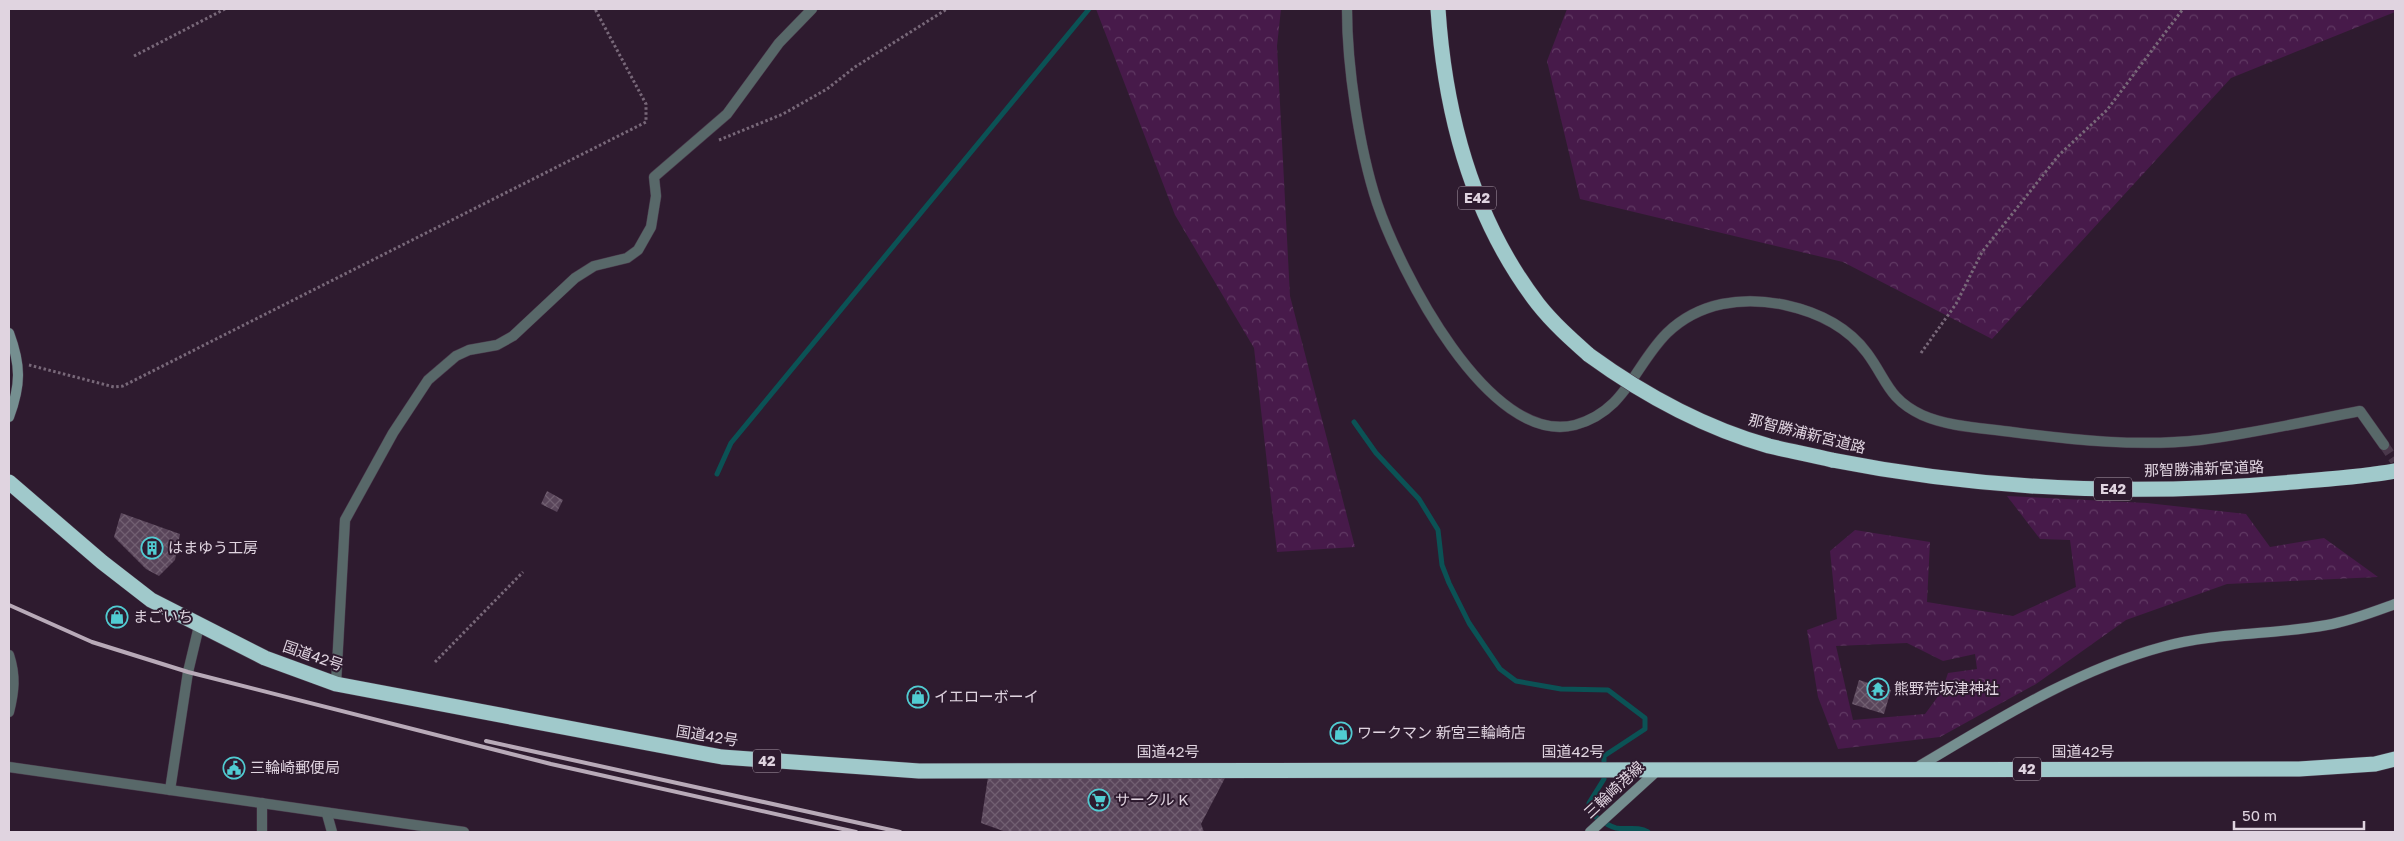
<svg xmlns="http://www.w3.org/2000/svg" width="2404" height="841" font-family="'Golos Text','Noto Sans JP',sans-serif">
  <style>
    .forest { fill: url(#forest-crowns); fill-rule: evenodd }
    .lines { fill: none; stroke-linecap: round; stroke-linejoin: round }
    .stream { stroke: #0b5255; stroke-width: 5 }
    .building { fill: url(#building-cross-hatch) }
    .street-tunnel { stroke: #49374a; stroke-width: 10; stroke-dasharray: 10 5; stroke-linecap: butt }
    .street-casing { stroke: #4a394b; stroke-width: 11 }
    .secondary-casing { stroke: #4a394b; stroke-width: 11 }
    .highway-casing { stroke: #4a394b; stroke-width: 16 }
    .path { stroke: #786879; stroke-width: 3; stroke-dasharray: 2.5 2.5; stroke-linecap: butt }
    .street { stroke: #586869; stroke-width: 10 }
    .secondary { stroke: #758f90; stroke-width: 10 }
    .highway { stroke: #a0c9cb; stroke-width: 15 }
    .rail { stroke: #b8aab8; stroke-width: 4 }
    .highway-bridge-casing { stroke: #4a394b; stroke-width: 16; stroke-linecap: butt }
    .highway-bridge { stroke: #a0c9cb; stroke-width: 15 }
    .labels { text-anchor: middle; stroke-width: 4; stroke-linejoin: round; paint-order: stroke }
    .shield { fill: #2e1b2f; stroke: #ab9cab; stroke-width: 1 }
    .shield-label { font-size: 14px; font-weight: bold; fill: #e0d4e0 }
    .street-label { font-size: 15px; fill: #e0d4e0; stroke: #2e1b2f }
    .poi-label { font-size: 15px; fill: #e0d4e0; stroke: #2e1b2f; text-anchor: start }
  </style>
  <defs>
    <pattern id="forest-crowns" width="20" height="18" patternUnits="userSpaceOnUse" patternTransform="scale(1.25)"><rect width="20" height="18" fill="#471a4a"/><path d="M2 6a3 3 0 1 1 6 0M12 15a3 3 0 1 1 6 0" fill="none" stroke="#613a64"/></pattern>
    <pattern id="building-cross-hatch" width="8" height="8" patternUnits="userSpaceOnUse" patternTransform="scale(1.25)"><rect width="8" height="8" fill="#59455a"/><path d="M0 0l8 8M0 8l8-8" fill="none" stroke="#715f71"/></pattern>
  </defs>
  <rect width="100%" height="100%" fill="#2e1b2f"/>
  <g class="forest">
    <polygon points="1096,9 1281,9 1277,46 1290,296 1355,547 1277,552 1254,348 1175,215"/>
    <polygon points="1567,9 2395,9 2395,12 2231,78 1992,339 1843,262 1580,199 1547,61"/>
    <path d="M 2007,496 L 2147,503 L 2246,514 L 2270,547 L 2324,538 L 2378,577 L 2227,584 L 2126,620 L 2036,684 L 1940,737 L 1838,749 L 1818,697 L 1807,630 L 1837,619 L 1830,551 L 1855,530 L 1930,542 L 1927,602 L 2013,616 L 2076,587 L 2070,540 L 2040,539 ZM 1907,643 L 1943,661 L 1975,654 L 1977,669 L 1948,673 L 1942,691 L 1925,714 L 1853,720 L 1836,646 Z"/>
  </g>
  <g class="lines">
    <g class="stream">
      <path d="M 1354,422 L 1376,453 L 1419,499 L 1438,530 L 1442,565 L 1449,583 L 1469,623 L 1500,669 L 1516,681 L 1561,689 L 1608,690 L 1645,718 L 1645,729 L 1604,756 L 1604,779 L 1589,803 L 1590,813 C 1598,818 1607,826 1616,828 C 1627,830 1638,826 1648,832"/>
      <polyline points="717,474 731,443 1089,9"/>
    </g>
  </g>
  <g class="building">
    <polygon points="547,491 563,500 557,512 541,504"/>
    <polygon points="121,513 180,534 175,560 159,576 146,569 114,537"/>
    <polygon points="1859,680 1891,690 1884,714 1852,704"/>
    <polygon points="988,777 1225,778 1201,824 1204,832 1006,832 981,823"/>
  </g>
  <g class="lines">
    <polyline class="street-tunnel" points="2384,445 2395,461"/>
    <g class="street-casing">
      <g id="street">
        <path d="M 1347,9 C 1347,66 1359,148 1377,203 C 1399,268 1488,447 1575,425 C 1626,411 1634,366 1667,333 C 1699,302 1743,296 1785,305 C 1817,312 1847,326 1867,353 C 1887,380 1888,399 1922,415 C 1949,427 1983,428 2012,432 C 2073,440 2139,447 2201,440 C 2255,433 2308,421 2360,411 L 2384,445"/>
        <path d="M 9,655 C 16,676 14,692 9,712"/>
        <polyline points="336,684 345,520 393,433 428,380 456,356 469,350 497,345 513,336 575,278 594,266 627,258 638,250 651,227 656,196 654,177 727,114 779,43 812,9"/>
        <polyline points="9,767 464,832"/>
        <polyline points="170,790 188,672 199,626"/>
        <polyline points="327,814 332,832"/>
        <polyline points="262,832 262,803"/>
      </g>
    </g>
    <g class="secondary-casing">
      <g id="secondary">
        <path d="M 9,333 C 21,365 21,385 9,417"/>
        <path d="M 1916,768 C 1994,722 2073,671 2162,647 C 2216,632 2273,635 2327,625 C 2350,621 2373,612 2395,604"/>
        <polyline points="1590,832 1658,770"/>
      </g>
    </g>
    <g class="highway-casing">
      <g id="highway">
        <path d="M 1438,9 C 1445,115 1472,218 1538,304 C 1553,323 1571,339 1589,355"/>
        <path d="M 1832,460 C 1983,490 2140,496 2293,482 C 2327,479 2362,477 2395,471"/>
        <polyline points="9,482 102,562 151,600 265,658 336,684 722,757 919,771 2299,769 2375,764 2395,759"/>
      </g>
    </g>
    <g class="path">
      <polyline points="134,56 225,9"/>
      <polyline points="719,140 783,114 827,89 855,67 947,9"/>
      <polyline points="1921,353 1956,304 1982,252 2059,155 2107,110 2183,9"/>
      <polyline points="29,365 114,387 123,386 646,122 646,104 595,9"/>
      <polyline points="435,662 523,572"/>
    </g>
    <use href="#street" class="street"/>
    <use href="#secondary" class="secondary"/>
    <use href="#highway" class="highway"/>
    <g class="rail">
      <polyline points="9,605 92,642 188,672 551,764 856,832"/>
      <polyline points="486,741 900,832"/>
    </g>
    <g class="highway-bridge-casing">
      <path id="highway-bridge" d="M 1589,355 C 1644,395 1702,427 1769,446 C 1790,451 1811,455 1832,460"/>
    </g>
    <use href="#highway-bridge" class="highway-bridge"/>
  </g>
  <defs>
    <g id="building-ring" transform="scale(1.125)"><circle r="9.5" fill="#2e1b2f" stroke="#51ccd2" stroke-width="1.5"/><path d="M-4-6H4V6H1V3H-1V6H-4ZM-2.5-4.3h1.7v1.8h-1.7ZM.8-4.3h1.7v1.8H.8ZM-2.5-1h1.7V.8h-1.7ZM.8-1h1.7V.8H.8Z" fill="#51ccd2"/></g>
    <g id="shop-ring" transform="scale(1.125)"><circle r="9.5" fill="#2e1b2f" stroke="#51ccd2" stroke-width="1.5"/><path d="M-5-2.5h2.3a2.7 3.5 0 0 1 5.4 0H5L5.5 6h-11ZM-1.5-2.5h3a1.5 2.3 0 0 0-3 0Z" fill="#51ccd2"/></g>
    <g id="temple-ring" transform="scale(1.125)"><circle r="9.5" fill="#2e1b2f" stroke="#51ccd2" stroke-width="1.5"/><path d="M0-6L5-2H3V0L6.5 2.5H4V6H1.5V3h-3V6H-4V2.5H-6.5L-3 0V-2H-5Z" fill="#51ccd2"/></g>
    <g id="civic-ring" transform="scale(1.125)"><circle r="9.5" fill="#2e1b2f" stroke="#51ccd2" stroke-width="1.5"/><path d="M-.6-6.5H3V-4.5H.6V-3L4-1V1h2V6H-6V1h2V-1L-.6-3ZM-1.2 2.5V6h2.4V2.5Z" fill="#51ccd2"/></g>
    <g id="supermarket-ring" transform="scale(1.125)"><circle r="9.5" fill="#2e1b2f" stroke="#51ccd2" stroke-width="1.5"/><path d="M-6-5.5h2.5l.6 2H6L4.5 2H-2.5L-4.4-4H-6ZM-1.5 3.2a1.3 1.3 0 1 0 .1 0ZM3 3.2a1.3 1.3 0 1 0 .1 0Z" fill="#51ccd2"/></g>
  </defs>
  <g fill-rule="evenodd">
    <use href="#building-ring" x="152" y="548"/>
    <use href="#shop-ring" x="117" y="617"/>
    <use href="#temple-ring" x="1878" y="689"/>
    <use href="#shop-ring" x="918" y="697"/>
    <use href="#shop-ring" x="1341" y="733"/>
    <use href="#civic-ring" x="234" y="768"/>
    <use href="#supermarket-ring" x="1099" y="800"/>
  </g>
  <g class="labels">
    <g class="shield">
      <rect x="1458" y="186.5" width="38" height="23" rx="4"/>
      <rect x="2094" y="477.5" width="38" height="23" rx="4"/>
      <rect x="753" y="749.5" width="28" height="23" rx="4"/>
      <rect x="2013" y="757.5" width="28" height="23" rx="4"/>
    </g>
    <g class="shield-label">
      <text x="1477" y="203">E42</text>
      <text x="2113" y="494">E42</text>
      <text x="767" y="766">42</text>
      <text x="2027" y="774">42</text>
    </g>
    <g class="street-label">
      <text transform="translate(1807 434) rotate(14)" y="5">那智勝浦新宮道路</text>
      <text transform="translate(2204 469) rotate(-2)" y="5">那智勝浦新宮道路</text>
      <text transform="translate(313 656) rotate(19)" y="5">国道42号</text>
      <text transform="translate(707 736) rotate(9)" y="5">国道42号</text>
      <text x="1168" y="757">国道42号</text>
      <text x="1573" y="757">国道42号</text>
      <text x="2083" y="757">国道42号</text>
      <text transform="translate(1614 790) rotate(-43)" y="5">三輪崎港線</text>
    </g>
    <g class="poi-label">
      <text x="168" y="553">はまゆう工房</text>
      <text x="133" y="622">まごいち</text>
      <text x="1894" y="694">熊野荒坂津神社</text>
      <text x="934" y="702">イエローボーイ</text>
      <text x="1357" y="738">ワークマン 新宮三輪崎店</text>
      <text x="250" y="773">三輪崎郵便局</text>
      <text x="1115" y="805">サークル K</text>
    </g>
  </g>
  <rect width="2404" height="841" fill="none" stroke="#e0d4e0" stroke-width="20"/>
  <path d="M2234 821v8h130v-8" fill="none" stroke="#e0d4e0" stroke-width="2.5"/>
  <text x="2242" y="821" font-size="15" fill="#e0d4e0" stroke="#2e1b2f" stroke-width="4" paint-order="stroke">50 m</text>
</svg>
